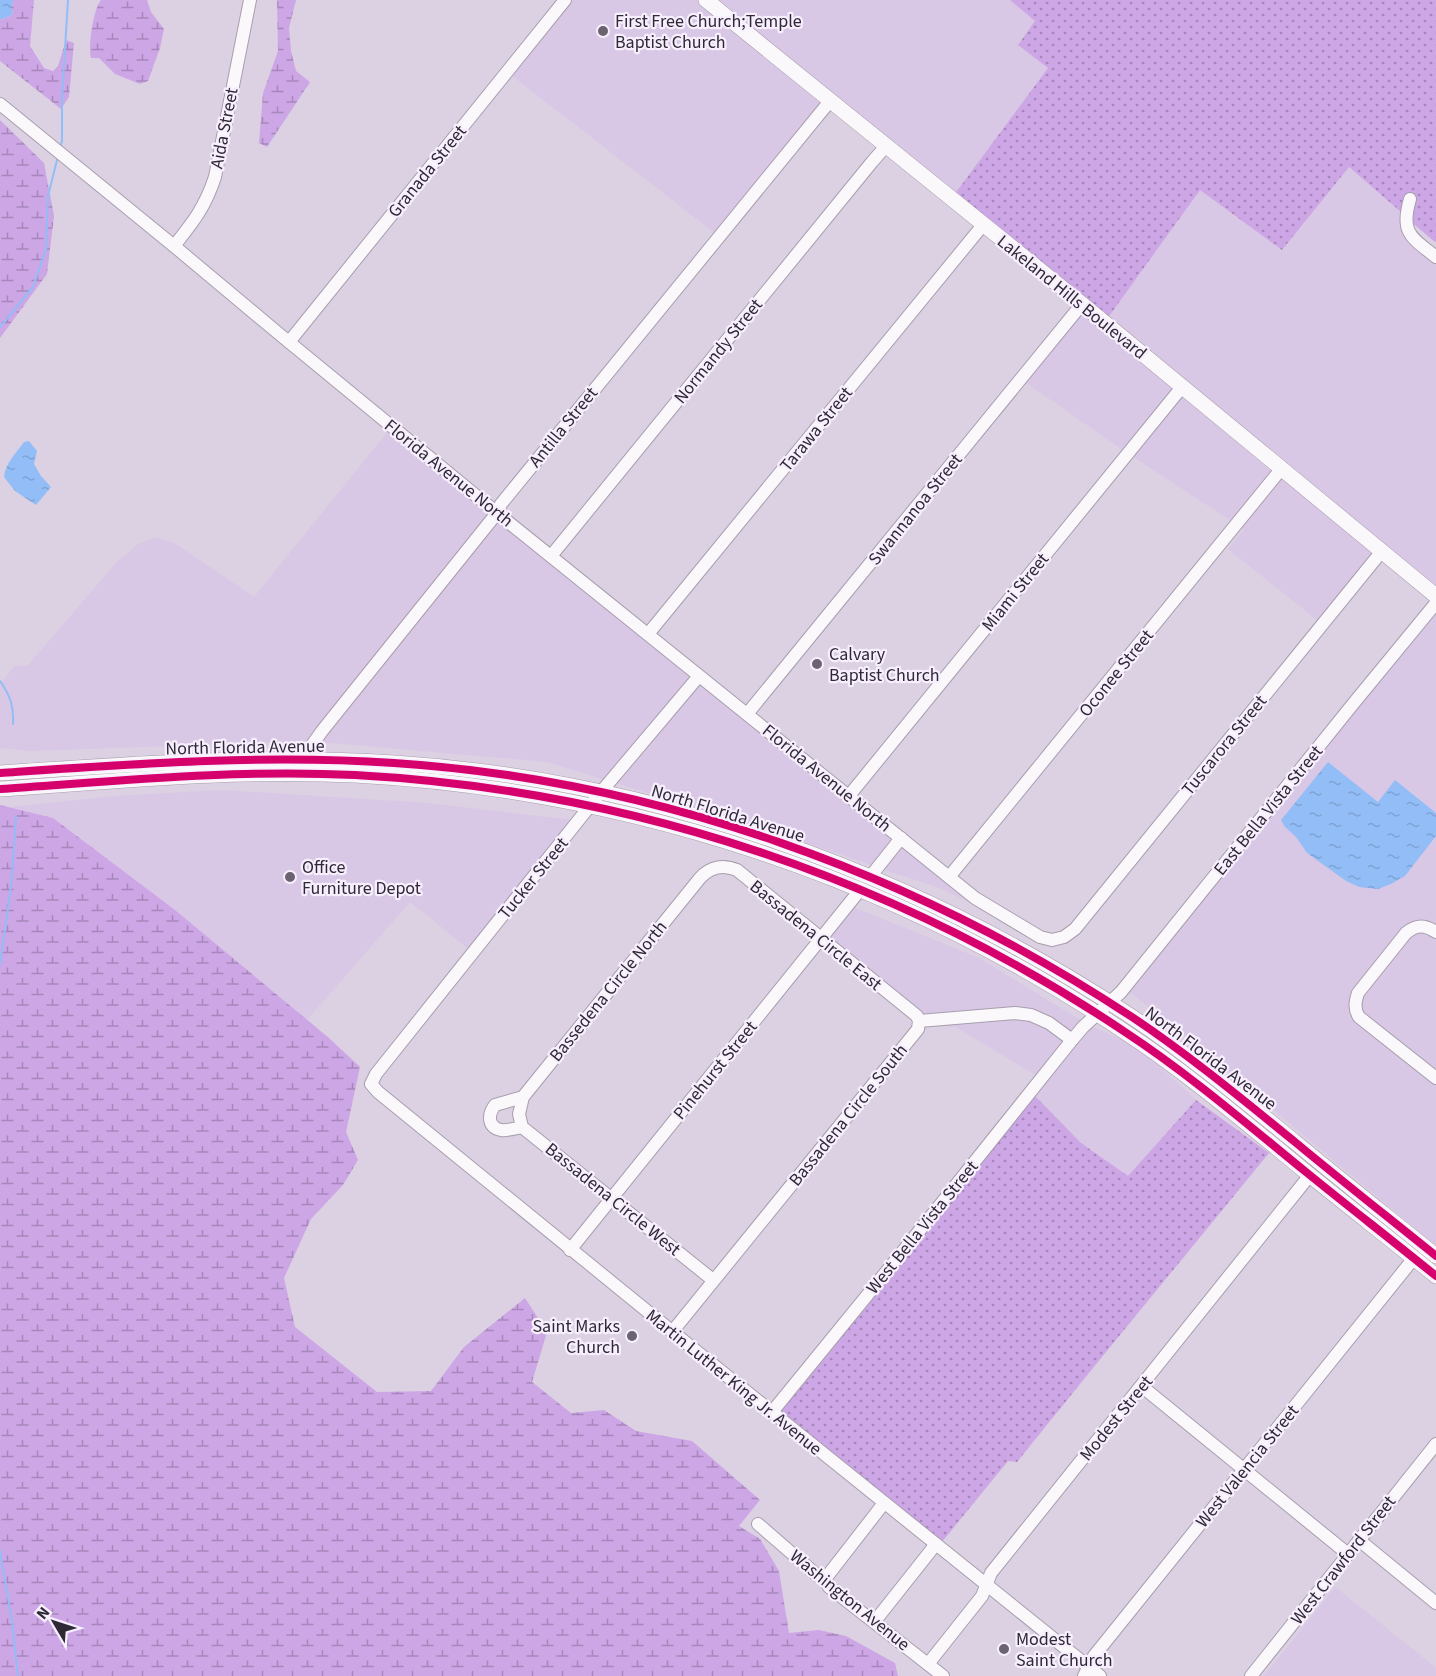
<svg xmlns="http://www.w3.org/2000/svg" width="1436" height="1676" font-family="'Source Sans 3',sans-serif">
  <style>
    .built { fill: #d9c7e6 }
    .wetland { fill: url(#wetland-marsh) }
    .park { fill: url(#park-dots) }
    .water { fill: url(#water-ripples) }
    .lines { fill: none; stroke-linecap: round; stroke-linejoin: round }
    .stream { stroke: #92bdf6; stroke-width: 2 }
    .minor-casing { stroke: #a79ead; stroke-width: 14 }
    .major-casing { stroke: #a79ead; stroke-width: 16 }
    .minor { stroke: #faf8fb; stroke-width: 12 }
    .major { stroke: #faf8fb; stroke-width: 15 }
    .cycleway-casing { stroke: #f7effd; stroke-width: 11 }
    .cycleway { stroke: #d6006c; stroke-width: 8 }
    .poi-dot { fill: #6c6372; stroke: #f7effd; stroke-width: 2 }
    .labels { text-anchor: middle; stroke-width: 4.5; stroke-linejoin: round; paint-order: stroke }
    .poi-label { font-size: 18px; fill: #2f2835; stroke: #f7effd; text-anchor: start }
    .street-label { font-size: 18px; fill: #2f2835; stroke: #f7effd }
  </style>
  <defs>
    <pattern id="wetland-marsh" width="20" height="14" patternUnits="userSpaceOnUse" patternTransform="scale(1.5)"><rect width="20" height="14" fill="#cda6e6"/><path d="M1 5h8M5 5V1M11 12h8M15 12V8" fill="none" stroke="#a787bb"/></pattern>
    <pattern id="park-dots" width="8" height="8" patternUnits="userSpaceOnUse" patternTransform="scale(1.5)"><rect width="8" height="8" fill="#cda6e6"/><path d="M2 2h.1M6 6h.1" fill="none" stroke="#a787bb" stroke-width="1.8" stroke-linecap="round"/></pattern>
    <pattern id="water-ripples" width="26" height="14" patternUnits="userSpaceOnUse" patternTransform="scale(1.5)"><rect width="26" height="14" fill="#92bdf6"/><path d="M2 4q2-2 4 0t4 0M15 11q2-2 4 0t4 0" fill="none" stroke="#7ea2d4"/></pattern>
  </defs>
  <rect width="100%" height="100%" fill="#dcd0e3"/>
  <g class="built">
    <polygon points="571,0 699,0 823,101 715,233 511,75"/>
    <polygon points="713,0 1010,0 1036,21 1018,45 1048,68 954,195"/>
    <polygon points="1348,167 1402,213 1400,222 1403,232 1413,244 1436,263 1436,590 1107,319 1200,190 1282,250"/>
    <polygon points="1083,311 1175,387 1123,450 1025,382"/>
    <polygon points="1183,394 1275,469 1233,522 1132,456"/>
    <polygon points="389,430 490,513 309,741 30,751 0,748 0,684 14,666 28,665 116,563 138,544 155,537 176,544 254,597"/>
    <polygon points="1283,475 1375,551 1318,621 1228,549 1244,530 1241,527"/>
    <polygon points="498,520 692,676 605,780 548,762 320,742"/>
    <polygon points="1436,611 1436,813 1395,781 1378,802 1285,827 1296,837 1307,853 1346,881 1359,887 1405,876 1436,836 1436,926 1422,919 1415,920 1354,991 1356,1020 1436,1084 1436,1246 1184,1035 1128,991 1357,707"/>
    <polygon points="700,682 894,838 872,865 783,835 616,783"/>
    <polygon points="222,790 429,803 572,820 469,949 410,902 307,1020 175,910 53,818 10,807 114,796"/>
    <polygon points="902,845 978,906 937,887 882,869"/>
    <polygon points="853,907 979,958 1082,1021 1071,1034 1051,1020 922,1016 828,938"/>
    <polygon points="1421,930 1436,938 1436,1072 1363,1014 1360,1003 1363,996 1410,936"/>
    <polygon points="1016,1018 1030,1019 1047,1027 1065,1041 1037,1076 956,1027 933,1025"/>
    <polygon points="1091,1026 1138,1047 1196,1100 1128,1177 1081,1143 1035,1096"/>
    <polygon points="1335,1587 1436,1668 1436,1676 1264,1676"/>
  </g>
  <g class="wetland">
    <path d="M 13,0 L 34,0 L 30,46 L 44,68 L 53,71 L 58,66 L 66,40 L 74,43 L 69,97 L 61,109 L 0,61 L 0,20 C 20,12 9,17 13,0 Z"/>
    <path d="M 101,0 L 147,0 L 151,12 L 164,29 L 160,48 L 148,81 L 140,84 L 115,74 L 99,58 L 91,58 C 88,46 93,10 101,0 Z"/>
    <polygon points="277,0 296,0 289,28 291,51 296,71 310,82 267,147 259,143 263,93 278,51"/>
    <polygon points="0,120 44,163 54,216 47,274 0,338"/>
    <polygon points="0,805 53,818 175,910 329,1038 360,1067 346,1132 358,1160 343,1185 311,1219 284,1278 295,1327 377,1392 431,1391 464,1347 525,1298 547,1332 532,1382 571,1413 604,1410 636,1431 692,1441 760,1500 739,1526 760,1539 779,1571 789,1633 819,1630 846,1636 895,1663 898,1676 0,1676"/>
  </g>
  <g class="park">
    <polygon points="1010,0 1436,0 1436,241 1435,242 1410,221 1416,196 1407,193 1402,213 1349,167 1282,250 1200,190 1107,319 954,195 1048,68 1018,45 1035,21"/>
    <polygon points="1035,1096 1081,1143 1128,1176 1196,1100 1269,1153 1097,1363 1017,1462 1008,1461 941,1543 778,1411"/>
  </g>
  <g class="water">
    <path d="M 0,0 L 13,0 C 9,17 20,12 0,20 Z"/>
    <path d="M 29,441 L 37,451 L 34,464 L 41,476 L 51,487 L 36,505 L 15,491 L 4,477 C 5,464 16,453 24,442 Z"/>
    <polygon points="1328,762 1378,802 1395,780 1436,813 1436,836 1405,876 1391,884 1378,889 1359,887 1346,881 1307,853 1296,837 1285,827 1281,820"/>
  </g>
  <g class="lines">
    <g class="stream">
      <polyline points="60,148 62,141 62,97 68,0"/>
      <polyline points="0,327 33,287 46,249 48,196 58,156"/>
      <path d="M 0,681 C 10,695 14,706 13,724"/>
      <polyline points="0,965 11,887 16,816"/>
      <polyline points="0,1551 12,1621 18,1676"/>
    </g>
    <g class="minor-casing">
      <g id="minor">
        <polyline points="0,104 174,246 278,333 497,513 975,898 1040,937 1052,940 1064,937 1075,929 1382,551"/>
        <path d="M 1410,199 C 1400,233 1411,237 1436,257"/>
        <path d="M 174,246 C 194,221 205,207 215,177 L 250,0"/>
        <polyline points="289,342 565,0"/>
        <polyline points="551,556 872,162 886,146"/>
        <polyline points="648,634 983,225"/>
        <polyline points="699,676 601,792 376,1074 371,1084 378,1092 701,1355 1100,1676"/>
        <polyline points="747,714 1082,304"/>
        <polyline points="302,759 322,731 497,513 501,504 830,101"/>
        <polyline points="848,797 1182,387"/>
        <polyline points="870,877 901,838"/>
        <polyline points="949,877 1282,468"/>
        <path d="M 1436,932 C 1425,925 1417,924 1406,933 L 1358,993 C 1355,1002 1354,1009 1359,1017 L 1436,1078"/>
        <polyline points="919,1021 1015,1013 1031,1015 1049,1023 1072,1040"/>
        <path d="M 522,1127 C 516,1128 508,1131 501,1130 C 487,1127 488,1114 495,1105 L 523,1097"/>
        <polyline points="570,1250 860,890"/>
        <path d="M 713,1280 L 522,1127 L 519,1114 L 523,1097 L 700,878 C 710,867 723,864 737,870 L 917,1016 L 919,1021"/>
        <polyline points="672,1332 918,1029 919,1021"/>
        <polyline points="1139,1390 1145,1389 1348,1554"/>
        <polyline points="772,1412 900,1255 1072,1040 1083,1027 1121,992 1353,704 1436,603"/>
        <polyline points="758,1524 818,1576 825,1579 829,1587 943,1676"/>
        <polyline points="1359,1540 1436,1603"/>
        <polyline points="825,1579 884,1503"/>
        <polyline points="875,1621 936,1544"/>
        <polyline points="928,1664 982,1596 991,1573 1310,1175"/>
        <polyline points="1084,1676 1094,1656 1414,1258"/>
        <polyline points="1251,1676 1436,1444"/>
      </g>
    </g>
    <g class="major-casing">
      <g id="major">
        <polyline points="706,0 1082,304 1436,596"/>
        <path d="M 0,773 C 131,764 263,754 394,763 C 656,780 914,873 1132,1017 C 1189,1055 1242,1099 1295,1142 C 1342,1181 1389,1218 1436,1256"/>
        <path d="M 0,789 C 118,781 237,769 355,775 C 631,790 896,878 1125,1032 C 1189,1074 1247,1124 1306,1172 C 1349,1207 1393,1241 1436,1276"/>
      </g>
    </g>
    <use href="#minor" class="minor"/>
    <use href="#major" class="major"/>
    <g class="cycleway-casing">
      <g id="cycleway">
        <path d="M 0,773 C 131,764 263,754 394,763 C 656,780 914,873 1132,1017 C 1189,1055 1242,1099 1295,1142 C 1342,1181 1389,1218 1436,1256"/>
        <path d="M 0,789 C 118,781 237,769 355,775 C 631,790 896,878 1125,1032 C 1189,1074 1247,1124 1306,1172 C 1349,1207 1393,1241 1436,1276"/>
      </g>
    </g>
    <use href="#cycleway" class="cycleway"/>
  </g>
  <g class="poi-dot">
    <circle cx="603" cy="31" r="6"/>
    <circle cx="817" cy="664" r="6"/>
    <circle cx="290" cy="877" r="6"/>
    <circle cx="632" cy="1336" r="6"/>
    <circle cx="1004" cy="1649" r="6"/>
  </g>
  <g class="labels">
    <g class="poi-label">
      <text x="615" y="27">First Free Church;Temple<tspan x="615" dy="21">Baptist Church</tspan></text>
      <text x="829" y="660">Calvary<tspan x="829" dy="21">Baptist Church</tspan></text>
      <text x="302" y="873">Office<tspan x="302" dy="21">Furniture Depot</tspan></text>
      <text x="620" y="1332" text-anchor="end">Saint Marks<tspan x="620" dy="21">Church</tspan></text>
      <text x="1016" y="1645">Modest<tspan x="1016" dy="21">Saint Church</tspan></text>
    </g>
    <g class="street-label">
      <text transform="translate(224 128) rotate(-79)" y="6">Aida Street</text>
      <text transform="translate(427 171) rotate(-51)" y="6">Granada Street</text>
      <text transform="translate(1072 297) rotate(39)" y="6">Lakeland Hills Boulevard</text>
      <text transform="translate(718 351) rotate(-51)" y="6">Normandy Street</text>
      <text transform="translate(563 427) rotate(-51)" y="6">Antilla Street</text>
      <text transform="translate(816 429) rotate(-51)" y="6">Tarawa Street</text>
      <text transform="translate(449 473) rotate(39)" y="6">Florida Avenue North</text>
      <text transform="translate(915 509) rotate(-51)" y="6">Swannanoa Street</text>
      <text transform="translate(1015 592) rotate(-51)" y="6">Miami Street</text>
      <text transform="translate(1116 673) rotate(-51)" y="6">Oconee Street</text>
      <text transform="translate(1224 745) rotate(-51)" y="6">Tuscarora Street</text>
      <text transform="translate(245 747) rotate(-1)" y="6">North Florida Avenue</text>
      <text transform="translate(827 778) rotate(39)" y="6">Florida Avenue North</text>
      <text transform="translate(1268 810) rotate(-51)" y="6">East Bella Vista Street</text>
      <text transform="translate(728 813) rotate(17)" y="6">North Florida Avenue</text>
      <text transform="translate(533 878) rotate(-51)" y="6">Tucker Street</text>
      <text transform="translate(816 935) rotate(39)" y="6">Bassadena Circle East</text>
      <text transform="translate(608 991) rotate(-51)" y="6">Bassedena Circle North</text>
      <text transform="translate(1211 1058) rotate(37)" y="6">North Florida Avenue</text>
      <text transform="translate(715 1070) rotate(-51)" y="6">Pinehurst Street</text>
      <text transform="translate(848 1115) rotate(-51)" y="6">Bassadena Circle South</text>
      <text transform="translate(613 1199) rotate(39)" y="6">Bassadena Circle West</text>
      <text transform="translate(922 1227) rotate(-51)" y="6">West Bella Vista Street</text>
      <text transform="translate(734 1382) rotate(39)" y="6">Martin Luther King Jr. Avenue</text>
      <text transform="translate(1116 1418) rotate(-51)" y="6">Modest Street</text>
      <text transform="translate(1247 1466) rotate(-51)" y="6">West Valencia Street</text>
      <text transform="translate(1343 1560) rotate(-52)" y="6">West Crawford Street</text>
      <text transform="translate(850 1600) rotate(39)" y="6">Washington Avenue</text>
    </g>
  </g>
  <g transform="translate(54 1622) rotate(309)" stroke="#f7effd" stroke-width="4.5" paint-order="stroke">
  <path d="M0-4.5L10 22L0 15L-10 22Z" fill="#2f2835"/>
  <text y="-9" font-size="16" font-weight="bold" text-anchor="middle" fill="#2f2835">N</text>
  </g>
</svg>
